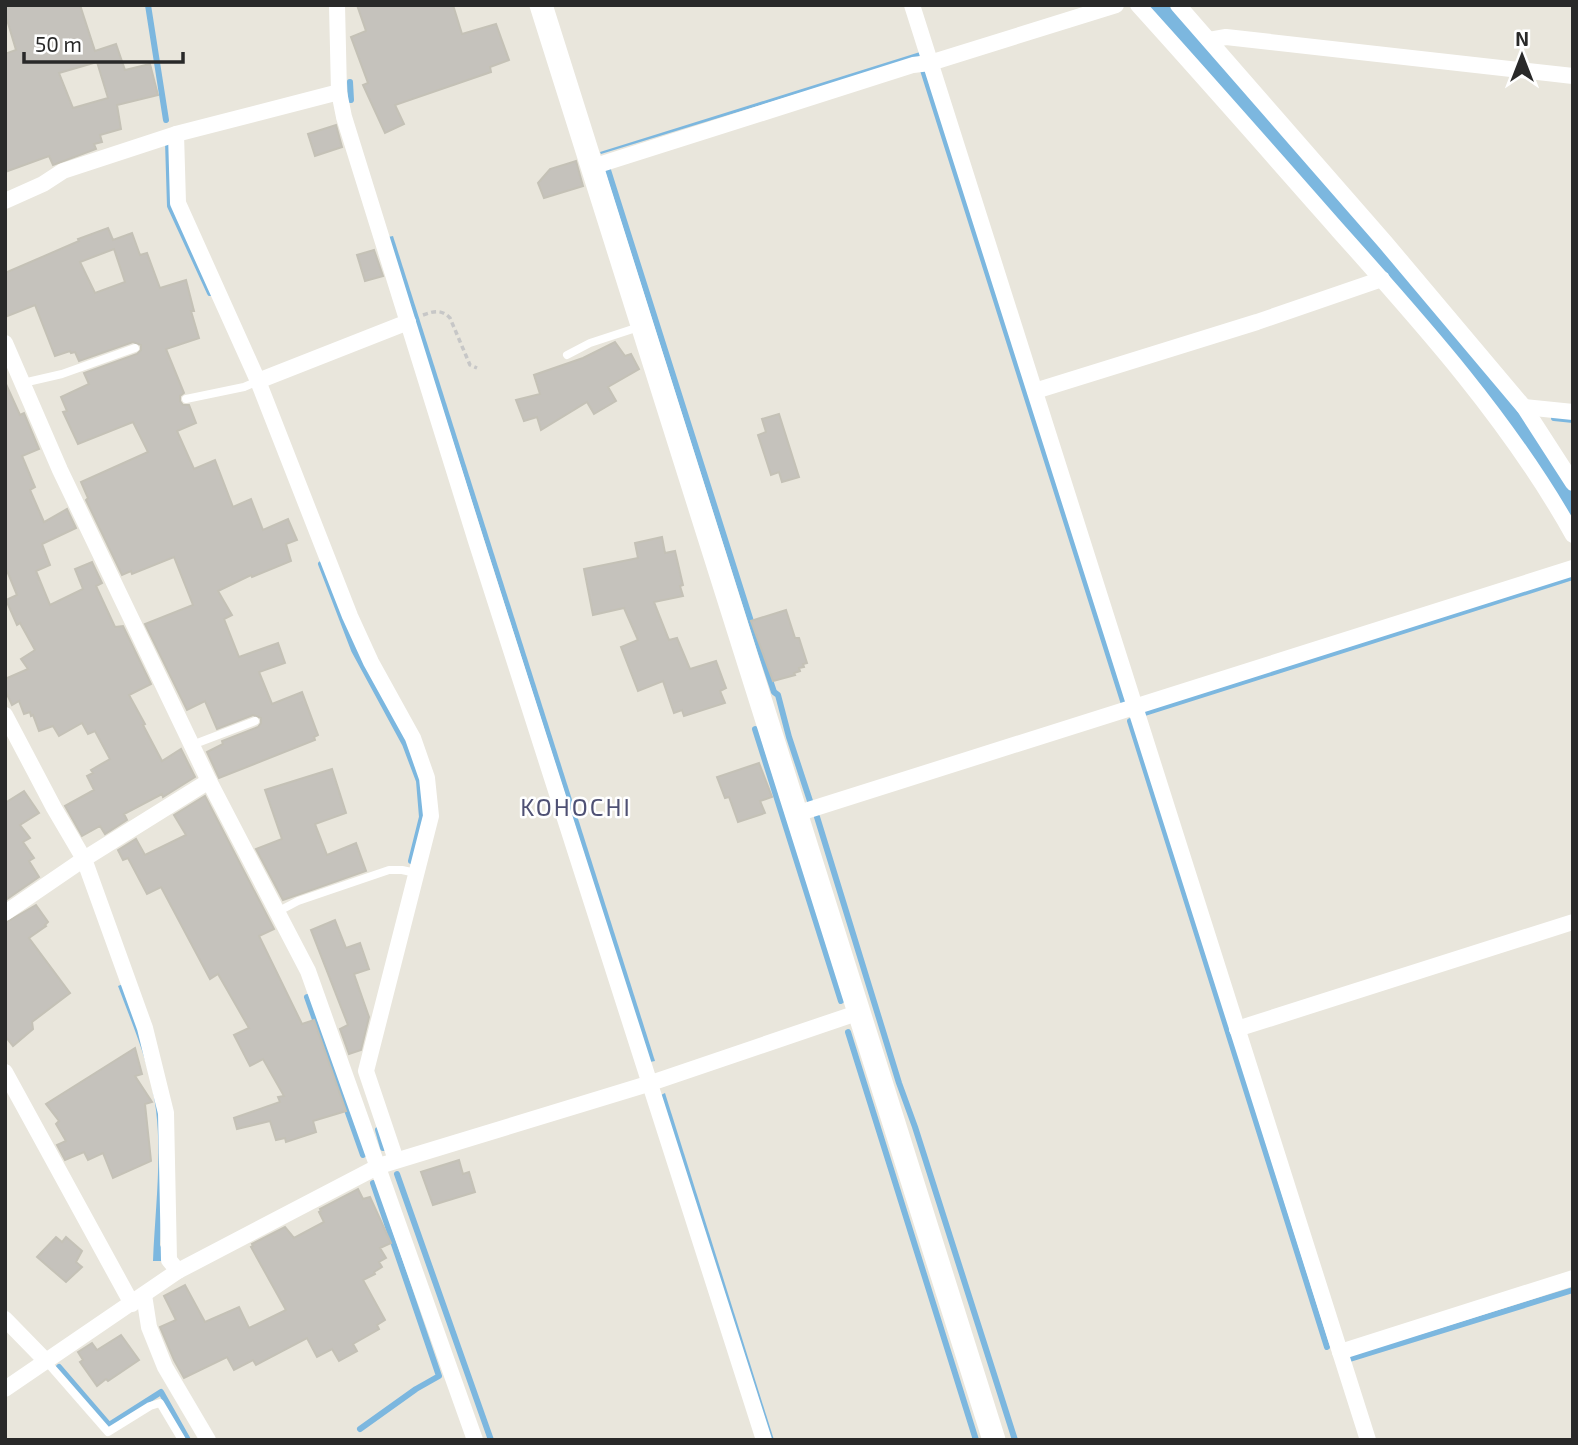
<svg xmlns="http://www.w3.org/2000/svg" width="1578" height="1445" font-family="'Exo 2',sans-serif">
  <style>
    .water { fill: #7cb7df }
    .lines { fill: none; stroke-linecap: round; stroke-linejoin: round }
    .stream { stroke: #7cb7df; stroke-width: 6 }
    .building { fill: #c5c2bc; stroke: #c4c1b6; stroke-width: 2; fill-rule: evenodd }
    .path { stroke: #c7c7c7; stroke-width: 3.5; stroke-dasharray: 5 3.5; stroke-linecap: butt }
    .lane { stroke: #fff; stroke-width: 8 }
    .street { stroke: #fff; stroke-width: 16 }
    .secondary { stroke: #fff; stroke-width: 23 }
    .labels { text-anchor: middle; stroke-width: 5; stroke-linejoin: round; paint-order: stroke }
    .quarter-label { font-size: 24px; letter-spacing: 2px; fill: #4f5174; stroke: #fff }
  </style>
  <rect width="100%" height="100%" fill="#e9e6dc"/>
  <g class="water">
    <polygon points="1144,5 1169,5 1299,150 1518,410 1573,491 1573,527 1533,462"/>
    <polygon points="920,52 921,56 601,154 600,152"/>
    <polygon points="393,236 655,1061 650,1062 388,237"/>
    <path d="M 123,984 L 149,1056 L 164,1143 L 160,1245 L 163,1251 L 164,1261 L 153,1261 C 155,1211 162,1159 156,1110 C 151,1067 133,1026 118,986 Z"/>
    <polygon points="665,1093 774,1440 771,1440 661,1095"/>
  </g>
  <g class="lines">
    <g class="stream">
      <polyline points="148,5 166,120"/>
      <polyline points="923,70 1124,704"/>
      <polyline points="350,82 351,100"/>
      <polyline points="168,142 170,206 210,293"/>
      <polyline points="607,167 761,653 774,692 778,695 789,737 811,804"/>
      <polyline points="1554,418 1573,420"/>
      <polyline points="321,564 354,650 405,744 419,781 422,817 411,861"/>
      <polyline points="1145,713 1573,577"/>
      <polyline points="1130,721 1327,1347"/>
      <polyline points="755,729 841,1001"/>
      <polyline points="817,817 899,1083 915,1127 1015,1440"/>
      <polyline points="307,997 363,1155"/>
      <polyline points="848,1032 976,1440"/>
      <polyline points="378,1130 383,1148"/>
      <polyline points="397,1174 491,1440"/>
      <polyline points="1350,1359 1573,1290"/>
      <polyline points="59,1367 109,1425 161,1392 188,1440"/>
      <polyline points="360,1429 416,1389 439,1376 373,1183"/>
    </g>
  </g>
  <g class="building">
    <path d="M 5,5 L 80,5 L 95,51 L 116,44 L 125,70 L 150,64 L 158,95 L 117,105 L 121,129 L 100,135 L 102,142 L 94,144 L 96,149 L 53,165 L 49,156 L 5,172 L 5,54 L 16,50 L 5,13 ZM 97,62 L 108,98 L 73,108 L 59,73 Z"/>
    <polygon points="357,5 453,5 462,34 496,24 509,60 490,67 491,72 395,105 404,124 385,133 363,85 368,83 351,37 366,31"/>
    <polygon points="336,125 342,147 315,156 308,134"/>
    <polygon points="576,161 583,186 544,198 538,183 550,169"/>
    <path d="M 108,228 L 113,240 L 132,233 L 140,255 L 147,253 L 160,288 L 186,280 L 194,311 L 191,311 L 199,338 L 166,349 L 184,393 L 180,396 L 180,401 L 183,405 L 189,405 L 196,423 L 177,431 L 194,469 L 215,460 L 233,507 L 251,499 L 263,530 L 288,519 L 297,540 L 286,544 L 291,561 L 252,577 L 251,575 L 218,591 L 232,615 L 224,619 L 239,657 L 278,643 L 285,663 L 259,672 L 272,704 L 302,692 L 318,735 L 314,737 L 315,740 L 219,778 L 207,752 L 223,744 L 222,741 L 258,727 L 261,723 L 261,718 L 253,715 L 217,729 L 205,701 L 187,710 L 145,624 L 193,605 L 174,557 L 132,574 L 131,571 L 122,575 L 86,500 L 88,498 L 81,482 L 148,452 L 133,422 L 78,444 L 63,412 L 67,411 L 61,397 L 89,384 L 84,373 L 137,354 L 141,350 L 141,345 L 133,342 L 79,361 L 75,352 L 71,353 L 70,351 L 55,356 L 35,305 L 5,317 L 5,273 L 79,241 L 78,239 ZM 114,249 L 125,282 L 95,293 L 80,262 Z"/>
    <polygon points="374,250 383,276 365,281 357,255"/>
    <polygon points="615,342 625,356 631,354 639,369 608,387 616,401 594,414 587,402 541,430 537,417 524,421 516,400 540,394 534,375 583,358"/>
    <polygon points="5,382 20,415 24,413 39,449 22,456 35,487 30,490 44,522 67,509 76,528 42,544 50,565 36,571 50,605 83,589 75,569 92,562 102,583 96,586 115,627 123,626 151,684 129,695 145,724 143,725 162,761 181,749 195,777 163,797 162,794 124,814 127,820 105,834 100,826 82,836 65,806 94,790 87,776 93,773 91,770 110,759 95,731 88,734 82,723 59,736 53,726 39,731 33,715 31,716 30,712 24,714 19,701 12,705 5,690 5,679 28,669 21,659 35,650 20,623 17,625 6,600 17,595 5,566"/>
    <polygon points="779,414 799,477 782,482 779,472 771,475 758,435 766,432 762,419"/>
    <polygon points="662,537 665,553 675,551 683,585 680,586 683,596 654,602 669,640 677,638 690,669 716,661 726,688 720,691 725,703 684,716 682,710 674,713 663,681 638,691 621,647 638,640 624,608 593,615 584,569 638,558 635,543"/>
    <polygon points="786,610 795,638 799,638 807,663 803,664 804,667 799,668 800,671 794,673 795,675 773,681 751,621"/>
    <polygon points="759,763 772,797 760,801 765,813 738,822 729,797 725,798 717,777"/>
    <polygon points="332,769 346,813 315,824 327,855 356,843 366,871 283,900 256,849 282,839 265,790"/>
    <polygon points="24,791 39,813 20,825 30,838 23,842 34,858 29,861 39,877 7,899 5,895 5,803"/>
    <polygon points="205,796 274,929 259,936 302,1024 314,1020 346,1111 313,1121 316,1132 286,1142 285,1138 276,1140 270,1121 237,1129 234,1118 280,1102 278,1097 284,1096 263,1059 250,1066 234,1035 249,1028 218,974 210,979 161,887 147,894 128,858 123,860 118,850 136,839 145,855 186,835 174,815"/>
    <polygon points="36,905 48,922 45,925 46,926 29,938 70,993 32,1022 33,1029 13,1046 5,1036 5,923"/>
    <polygon points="335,920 346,948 360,943 369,969 354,974 369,1017 361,1050 349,1054 340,1029 348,1025 311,930"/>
    <polygon points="135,1048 142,1074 135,1076 152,1102 145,1104 151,1161 113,1178 103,1153 88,1160 84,1152 65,1160 57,1145 66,1141 56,1124 59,1121 46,1104"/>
    <polygon points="459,1160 463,1174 469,1172 475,1192 433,1205 421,1172"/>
    <polygon points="358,1189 363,1199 370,1197 391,1243 380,1248 386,1258 379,1262 382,1267 374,1272 375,1274 363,1280 385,1320 377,1325 379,1329 353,1344 357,1351 339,1361 332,1349 317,1357 307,1338 256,1365 253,1360 234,1370 227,1357 184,1378 174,1360 160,1327 176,1320 164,1296 185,1285 205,1322 239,1307 249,1328 286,1310 251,1247 253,1246 252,1244 285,1227 294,1238 324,1222 319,1212 321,1211 320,1209"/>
    <polygon points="56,1237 62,1242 66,1237 82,1251 76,1262 82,1267 66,1282 37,1257"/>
    <polygon points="121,1335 139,1360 108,1381 106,1379 97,1386 80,1362 83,1360 78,1352 92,1343 97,1350"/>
  </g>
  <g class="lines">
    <path class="path" d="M 423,315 C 434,311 441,309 450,318 L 470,365 L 477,368"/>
    <g class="lane">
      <polyline points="567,355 590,343 642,326"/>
      <polyline points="23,383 62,374 135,348"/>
      <polyline points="186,399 244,387 258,381"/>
      <polyline points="192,745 255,721"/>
      <polyline points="277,912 298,901 389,870 402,870 416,873"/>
      <polyline points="46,1361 108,1432 150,1406 160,1403 182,1440"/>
    </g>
    <g class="street">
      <polyline points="337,5 339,92 344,117 476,541 764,1440"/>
      <polyline points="912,5 1368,1440"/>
      <path d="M 1138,5 C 1205,79 1270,153 1336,228 C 1422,324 1510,422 1573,535"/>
      <polyline points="1178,5 1385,242 1524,407 1573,483"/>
      <polyline points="1209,40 1226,37 1573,76"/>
      <polyline points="176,134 178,203 258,381 408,322"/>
      <polyline points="592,167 913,65 930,63 1116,5"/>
      <polyline points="5,201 43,184 63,171 176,134 339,92"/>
      <polyline points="5,343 60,470 209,781 308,971 475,1440"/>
      <polyline points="258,381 350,616 371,662 413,738 427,778 431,816 366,1071 396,1160"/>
      <polyline points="1035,391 1257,322 1382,279"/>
      <polyline points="1524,407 1573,412"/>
      <polyline points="5,715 54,808 84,859 145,1028 166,1113 169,1260 178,1271"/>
      <polyline points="796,814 1573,568"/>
      <polyline points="5,913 84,859 209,781"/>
      <polyline points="1237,1029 1573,922"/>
      <polyline points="5,1072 132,1304"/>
      <polyline points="144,1295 149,1327 165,1367 208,1440"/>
      <polyline points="5,1319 46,1361"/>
      <polyline points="1340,1352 1573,1278"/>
      <polyline points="5,1389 178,1271 379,1166 651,1083 860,1012"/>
    </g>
    <polyline class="secondary" points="541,5 994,1440"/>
  </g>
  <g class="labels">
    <g class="quarter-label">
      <text x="576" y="816">KOHOCHI</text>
    </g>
  </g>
  <rect width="1578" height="1445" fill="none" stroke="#292929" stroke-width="14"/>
  <g transform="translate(1522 56)" stroke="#ffffff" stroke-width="5" paint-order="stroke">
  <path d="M0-5L12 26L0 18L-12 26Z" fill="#292929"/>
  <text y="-10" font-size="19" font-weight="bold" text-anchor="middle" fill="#292929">N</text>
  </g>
  <path d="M24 52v10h159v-10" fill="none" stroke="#292929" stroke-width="3.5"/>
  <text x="35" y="52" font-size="21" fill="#292929" stroke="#ffffff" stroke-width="5" paint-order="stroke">50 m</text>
</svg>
